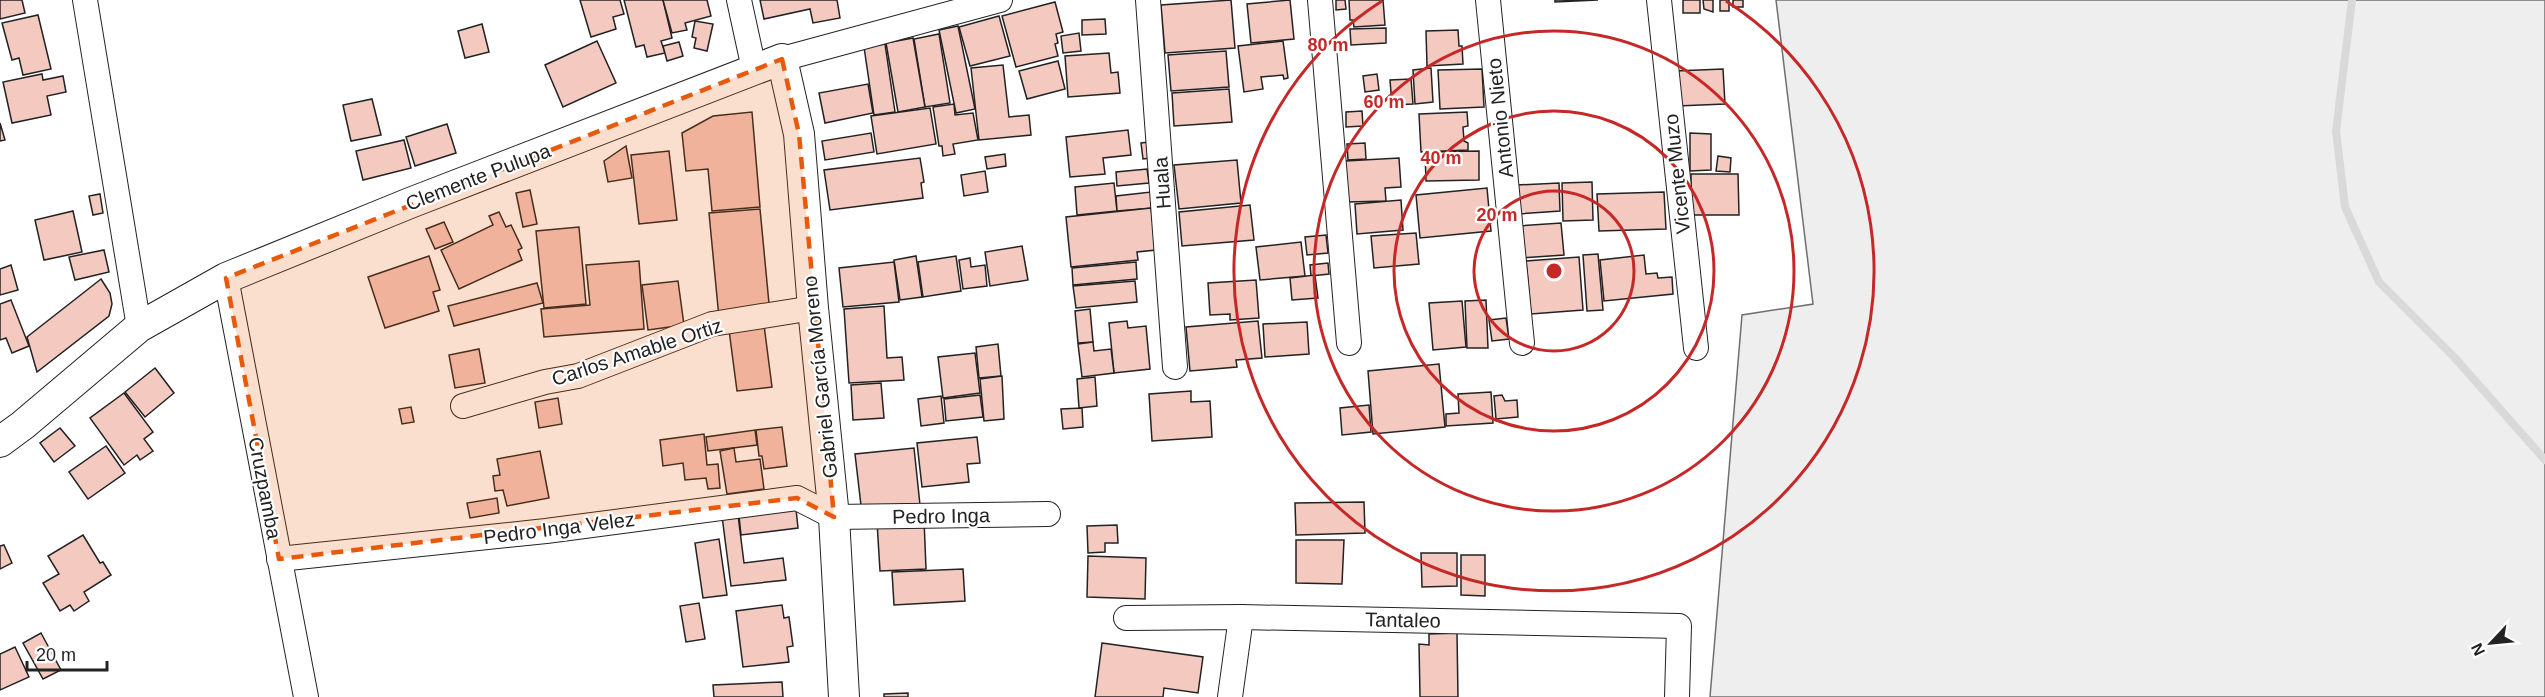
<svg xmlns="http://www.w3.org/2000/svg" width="2545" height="697" font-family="Arial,sans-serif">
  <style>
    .green { fill: #eee; stroke: #6f6f6f; stroke-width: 1.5 }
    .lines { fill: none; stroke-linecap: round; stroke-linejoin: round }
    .stream { stroke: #d9d9d9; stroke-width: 8 }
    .building { fill: #f3c9c0; stroke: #222; stroke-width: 1.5 }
    .minor-casing { stroke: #222; stroke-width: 26 }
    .tertiary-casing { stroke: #222; stroke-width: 32 }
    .minor { stroke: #fff; stroke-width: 24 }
    .tertiary { stroke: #fff; stroke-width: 30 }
    .marked { fill: #e8590c; fill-opacity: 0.2; stroke: #e8590c; stroke-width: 4.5; stroke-dasharray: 12 8; stroke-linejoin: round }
    .ring { fill: none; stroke: #c62828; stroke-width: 3 }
    .labels { text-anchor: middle; stroke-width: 4.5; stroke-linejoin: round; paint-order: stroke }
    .street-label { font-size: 20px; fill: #222; stroke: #fff }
    .centre { fill: #c62828; stroke: #fff; stroke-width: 3 }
    .ring-label { font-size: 18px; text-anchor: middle; font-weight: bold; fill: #c62828; stroke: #fff; stroke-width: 4.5; stroke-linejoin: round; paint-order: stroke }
  </style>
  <rect width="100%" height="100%" fill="#fff"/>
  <polygon class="green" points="1776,0 2545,0 2545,697 1710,697 1742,315 1813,304"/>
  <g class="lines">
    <polyline class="stream" points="2352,0 2336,131 2345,207 2379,282 2455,358 2545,460"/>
  </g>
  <g class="building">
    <polygon points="0,0 22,0 25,13 0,19"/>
    <polygon points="580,0 620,0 624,14 613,17 616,29 591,37"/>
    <polygon points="624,0 663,0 672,38 661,41 665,53 647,57 644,45 636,47"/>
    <polygon points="663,0 707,0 711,16 685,23 687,30 672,33"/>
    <polygon points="760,0 837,0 840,18 813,23 810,9 764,19"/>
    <polygon points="1231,0 1235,48 1165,53 1161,5"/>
    <polygon points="1290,0 1294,39 1251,43 1247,4"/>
    <polygon points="1336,0 1345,0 1346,9 1336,10"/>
    <polygon points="1349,0 1383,0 1385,25 1354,27 1353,20 1350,20"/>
    <polygon points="1555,0 1598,0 1555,2"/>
    <rect x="1683" y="0" width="17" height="13"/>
    <polygon points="1703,0 1713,0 1713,12 1704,9"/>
    <rect x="1720" y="0" width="9" height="11"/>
    <rect x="1733" y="0" width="10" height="7"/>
    <polygon points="1055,2 1063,32 1056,34 1058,43 1055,44 1058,56 1016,67 1002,16"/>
    <polygon points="38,15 51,69 23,75 19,58 12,60 2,23"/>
    <polygon points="999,16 1010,56 970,66 959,27"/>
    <polygon points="1105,19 1106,34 1082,35 1082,20"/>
    <polygon points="695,21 713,24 707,51 694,48 696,38 692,37"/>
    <polygon points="482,24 489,52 465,58 458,31"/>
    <polygon points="958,26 975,109 956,113 939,30"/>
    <polygon points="1386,28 1386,43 1351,45 1350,29"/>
    <polygon points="1458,30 1459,46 1462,46 1463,64 1427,66 1426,31"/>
    <polygon points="1079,33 1081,51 1063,53 1061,36"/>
    <polygon points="939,34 950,103 925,107 914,39"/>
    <polygon points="913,38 925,107 898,112 886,43"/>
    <polygon points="597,41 616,83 563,107 545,65"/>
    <polygon points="1283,41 1288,78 1284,79 1283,75 1261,77 1263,89 1244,92 1238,46"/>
    <polygon points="679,42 683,56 667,61 663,46"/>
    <polygon points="885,44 895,112 874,115 864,47"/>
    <polygon points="1226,51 1229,87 1171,91 1168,55"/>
    <polygon points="1109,53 1111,73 1118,72 1120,93 1068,97 1065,56"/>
    <polygon points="1058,61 1065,89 1027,99 1019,71"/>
    <polygon points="1003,65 1009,117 1029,115 1031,135 979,140 971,68"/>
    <polygon points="1431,68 1433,102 1415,104 1413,70"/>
    <polygon points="1482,69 1484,107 1440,109 1438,70"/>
    <polygon points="1723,69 1725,104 1677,106 1675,71"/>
    <polygon points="42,74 43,80 63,76 66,92 47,96 51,115 12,123 3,82"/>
    <polygon points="1377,74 1379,90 1365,92 1363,76"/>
    <polygon points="1411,79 1413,104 1392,105 1390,80"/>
    <polygon points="868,84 873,113 825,123 819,93"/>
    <polygon points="1229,89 1232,122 1174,126 1172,93"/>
    <polygon points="372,99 381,135 351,141 343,105"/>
    <polygon points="954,104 955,115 973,113 978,140 953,144 955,154 943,156 942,146 939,146 933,107"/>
    <polygon points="930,108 936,144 877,154 871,116"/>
    <polygon points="1362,111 1363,126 1346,127 1346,112"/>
    <polygon points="752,112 760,207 712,211 708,169 686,171 682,133 713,116"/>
    <polygon points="1467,112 1468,126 1463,127 1464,141 1468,143 1468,150 1421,152 1419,114"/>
    <polygon points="0,123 5,140 0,141"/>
    <polygon points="447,124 456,153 415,166 406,137"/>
    <polygon points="1128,130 1131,155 1103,158 1105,174 1070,177 1066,137"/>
    <polygon points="871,133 874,152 825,160 822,141"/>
    <polygon points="1690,133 1711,134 1711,170 1690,171"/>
    <polygon points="404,140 411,168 363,180 356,151"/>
    <polygon points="1149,142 1151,158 1143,159 1141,143"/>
    <polygon points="1365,143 1366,159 1348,160 1347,144"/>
    <polygon points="626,146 632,178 608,182 604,161"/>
    <polygon points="669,151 677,220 639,224 631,155"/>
    <polygon points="1479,151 1479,180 1426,181 1425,152"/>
    <polygon points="1005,154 1006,166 987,169 985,157"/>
    <polygon points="1718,156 1731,158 1730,172 1716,171"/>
    <polygon points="920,158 924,182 921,183 923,198 830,210 824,170"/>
    <polygon points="1399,158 1401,187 1385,188 1386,201 1348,202 1345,161"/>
    <polygon points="1237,160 1241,203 1179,209 1174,165"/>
    <polygon points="1147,169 1149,183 1117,186 1116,172"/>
    <polygon points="985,171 988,192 964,196 961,175"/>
    <polygon points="1691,174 1738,174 1739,215 1691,215"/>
    <polygon points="1592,182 1593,220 1563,221 1562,183"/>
    <polygon points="1114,183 1117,211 1077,215 1075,187"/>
    <polygon points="1559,183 1560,211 1518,214 1517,185"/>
    <polygon points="1487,188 1491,231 1420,238 1416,195"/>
    <polygon points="530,190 537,224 523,227 516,193"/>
    <polygon points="1151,192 1153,208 1117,211 1116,196"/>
    <polygon points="1664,192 1666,229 1599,231 1597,194"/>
    <polygon points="100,194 103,213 93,215 89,196"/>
    <polygon points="1401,200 1403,230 1357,234 1355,204"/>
    <polygon points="1250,205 1254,240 1182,246 1179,212"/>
    <polygon points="1151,208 1156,250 1137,252 1138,260 1071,267 1066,217"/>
    <polygon points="760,209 770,314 719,318 709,213"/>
    <polygon points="73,211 82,252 44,260 35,220"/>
    <polygon points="499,212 506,227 511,225 522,248 518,250 522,260 459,289 441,250 493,225 489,216"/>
    <polygon points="444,222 453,242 435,249 426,229"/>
    <polygon points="1561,223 1564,255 1521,258 1518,226"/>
    <polygon points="579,227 586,304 544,308 536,231"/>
    <polygon points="1416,233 1419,264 1374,268 1371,236"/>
    <polygon points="1326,235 1328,253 1307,255 1305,237"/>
    <polygon points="1301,242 1305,276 1260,280 1256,247"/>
    <polygon points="1022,246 1028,280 990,286 985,252"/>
    <polygon points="104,250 109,272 75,280 69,257"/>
    <polygon points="1598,254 1603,310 1587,311 1583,255"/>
    <polygon points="1644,255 1646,274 1657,273 1658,278 1672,277 1673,294 1604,301 1600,260"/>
    <polygon points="429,256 440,290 433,292 439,311 385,328 368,277"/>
    <polygon points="916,256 922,297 900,300 894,260"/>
    <polygon points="956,256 961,291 923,297 918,262"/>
    <polygon points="1579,257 1583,310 1531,314 1526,261"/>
    <polygon points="970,258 971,267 985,265 987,286 963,289 959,260"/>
    <polygon points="639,261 644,329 544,337 541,309 590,305 586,265"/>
    <polygon points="894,262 899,302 843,307 839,268"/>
    <polygon points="1136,262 1137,279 1073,285 1072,268"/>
    <polygon points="1328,263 1329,274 1311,276 1310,265"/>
    <polygon points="11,265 18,290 0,295 0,269"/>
    <polygon points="1315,275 1318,298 1292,300 1290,278"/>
    <polygon points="101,279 110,293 112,304 109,316 37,372 27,337"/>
    <polygon points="1256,280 1259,318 1230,320 1230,314 1210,315 1208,283"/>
    <polygon points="678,281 684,325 648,330 642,285"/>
    <polygon points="1135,281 1137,302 1076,308 1073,286"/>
    <polygon points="537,283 543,303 454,326 448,306"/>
    <polygon points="11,300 29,346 12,353 6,338 0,340 0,304"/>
    <polygon points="1486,300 1488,348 1467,348 1465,301"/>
    <polygon points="1462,301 1466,347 1433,350 1429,303"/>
    <polygon points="884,306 887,358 902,357 904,380 849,383 844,309"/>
    <polygon points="1090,309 1093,342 1078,343 1075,311"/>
    <polygon points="1506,318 1509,339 1492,341 1489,320"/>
    <polygon points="1127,321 1128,328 1146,326 1150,369 1114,373 1109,323"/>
    <polygon points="1258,321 1262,358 1236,360 1237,367 1190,371 1186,327"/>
    <polygon points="1307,322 1309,354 1265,357 1263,324"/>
    <polygon points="764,325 772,387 737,391 729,330"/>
    <polygon points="1093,342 1094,351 1111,349 1114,373 1082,377 1078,344"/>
    <polygon points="998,344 1001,376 979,378 976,347"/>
    <polygon points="479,349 485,383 455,388 449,355"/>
    <polygon points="975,353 980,393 943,398 938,357"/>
    <polygon points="1439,364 1445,427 1373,434 1368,371"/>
    <polygon points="155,368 174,393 145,417 125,392"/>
    <polygon points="1002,376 1004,419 984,421 980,379"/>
    <polygon points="1095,377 1097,406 1079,408 1077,379"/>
    <polygon points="881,383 884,418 853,420 851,385"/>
    <polygon points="1191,391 1191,402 1210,401 1212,437 1152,441 1149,394"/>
    <polygon points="1491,392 1493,423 1446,426 1446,414 1459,413 1458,394"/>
    <polygon points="124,393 153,432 144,439 153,451 140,460 137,455 124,465 90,418"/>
    <polygon points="980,395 983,417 946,421 944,399"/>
    <polygon points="1502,395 1505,401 1517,400 1518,417 1496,419 1494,396"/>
    <polygon points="941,396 944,423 921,426 918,399"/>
    <polygon points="558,398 562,424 539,428 535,402"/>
    <polygon points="1369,405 1371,432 1342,435 1340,408"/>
    <polygon points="411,407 414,422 402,424 399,409"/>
    <polygon points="1082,408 1083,427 1063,429 1061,409"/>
    <polygon points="782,427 787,466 764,469 762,456 759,456 756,430"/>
    <polygon points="60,428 75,446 54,462 40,443"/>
    <polygon points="755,430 757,445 708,451 706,437"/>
    <polygon points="704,434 707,465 718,464 720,488 708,489 706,478 685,480 683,463 663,466 660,440"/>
    <polygon points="977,437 980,463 967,464 969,482 922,487 917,443"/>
    <polygon points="106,446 125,473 88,499 69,472"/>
    <polygon points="734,448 736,462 760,459 764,489 727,494 720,451"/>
    <polygon points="914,448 920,505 862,514 855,454"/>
    <polygon points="540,451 549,498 507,506 503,490 495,491 493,476 500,475 497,459"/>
    <polygon points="497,498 499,513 470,518 467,503"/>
    <polygon points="1364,502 1365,533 1296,535 1295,503"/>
    <polygon points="796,509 798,528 741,535 739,516"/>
    <polygon points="738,515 744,563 783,558 786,580 731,586 722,516"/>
    <polygon points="924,519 926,569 880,571 877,522"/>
    <polygon points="1117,525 1118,543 1105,543 1105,552 1088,553 1087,526"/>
    <polygon points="83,535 100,563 103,562 111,575 84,592 89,601 74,611 70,605 60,611 43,583 59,574 48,556"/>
    <polygon points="719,539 727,595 703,598 695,543"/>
    <polygon points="1296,540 1344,540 1342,584 1296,583"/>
    <polygon points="4,545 12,563 0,569 0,546"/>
    <polygon points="1421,553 1457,553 1457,586 1422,587"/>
    <polygon points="1461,555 1485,555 1485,596 1461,595"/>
    <polygon points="1088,556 1146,558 1145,599 1087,597"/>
    <polygon points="963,569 965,601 894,605 892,572"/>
    <polygon points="699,603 705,639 686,642 680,606"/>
    <polygon points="782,605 784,618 789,617 793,646 787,647 789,662 743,667 736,611"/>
    <polygon points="41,633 61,670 43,679 23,643"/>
    <polygon points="1457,633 1458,697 1420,697 1419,644 1429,645 1429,634"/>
    <polygon points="1102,643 1203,657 1198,693 1164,688 1163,697 1095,697"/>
    <polygon points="15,647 29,677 0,690 0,654"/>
    <polygon points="782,682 783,697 714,697 713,685"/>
    <polygon points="908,693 908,697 884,697 884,694"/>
  </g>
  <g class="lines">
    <g class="minor-casing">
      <g id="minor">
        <polyline points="85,0 139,327"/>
        <polyline points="739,0 754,69"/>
        <polyline points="1148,0 1175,367"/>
        <polyline points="1320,0 1349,343"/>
        <polyline points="1488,0 1522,343"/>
        <polyline points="1659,0 1696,348"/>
        <polyline points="782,59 1000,0"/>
        <polyline points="226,278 306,697"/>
        <polyline points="463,406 545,382 578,376 712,324 813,308"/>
        <polyline points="279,559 546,531 797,498 834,517 1048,514"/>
        <polyline points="1126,618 1241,617 1679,626 1677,697"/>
        <polyline points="1230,697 1241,617"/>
      </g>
    </g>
    <g class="tertiary-casing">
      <polyline id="tertiary" points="0,442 23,425 139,327 226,278 410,203 782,59 799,134 813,308 834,517 844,697"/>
    </g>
    <use href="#minor" class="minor"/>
    <use href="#tertiary" class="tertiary"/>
  </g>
  <path class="marked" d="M 782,59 L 799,134 L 834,517 L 797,498 L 279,559 L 226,278 Z"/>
  <g class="ring">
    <circle cx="1554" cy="271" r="80"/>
    <circle cx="1554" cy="271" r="160"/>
    <circle cx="1554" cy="271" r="240"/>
    <path d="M1726 1A320 320 0 1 1 1382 1"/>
  </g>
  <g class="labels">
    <g class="street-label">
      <text transform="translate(1500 118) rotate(-96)" y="7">Antonio Nieto</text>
      <text transform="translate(1677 174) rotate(-96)" y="7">Vicente Muzo</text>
      <text transform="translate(478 177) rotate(-21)" y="7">Clemente Pulupa</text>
      <text transform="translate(1162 183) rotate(-94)" y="7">Huala</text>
      <text transform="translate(637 352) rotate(-18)" y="7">Carlos Amable Ortiz</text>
      <text transform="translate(820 377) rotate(-96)" y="7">Gabriel García Moreno</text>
      <text transform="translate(265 488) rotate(79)" y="7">Cruzpamba</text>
      <text transform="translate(941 516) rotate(-1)" y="7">Pedro Inga</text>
      <text transform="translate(559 528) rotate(-7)" y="7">Pedro Inga Velez</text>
      <text transform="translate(1403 620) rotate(1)" y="7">Tantaleo</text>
    </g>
  </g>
  <circle cx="1554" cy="271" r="9" class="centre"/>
  <g class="ring-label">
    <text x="1328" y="51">80 m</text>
    <text x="1384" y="108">60 m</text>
    <text x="1441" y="164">40 m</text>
    <text x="1497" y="221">20 m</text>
  </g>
  <g transform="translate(2491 643) rotate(244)" stroke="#ffffff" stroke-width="4.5" paint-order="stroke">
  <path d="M0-4.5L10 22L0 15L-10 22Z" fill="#222222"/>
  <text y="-9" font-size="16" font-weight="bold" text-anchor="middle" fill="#222222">N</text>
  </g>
  <path d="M27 661v9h80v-9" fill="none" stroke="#222222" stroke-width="3"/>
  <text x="36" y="661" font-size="18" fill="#222222" stroke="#ffffff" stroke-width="4.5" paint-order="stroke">20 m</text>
</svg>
